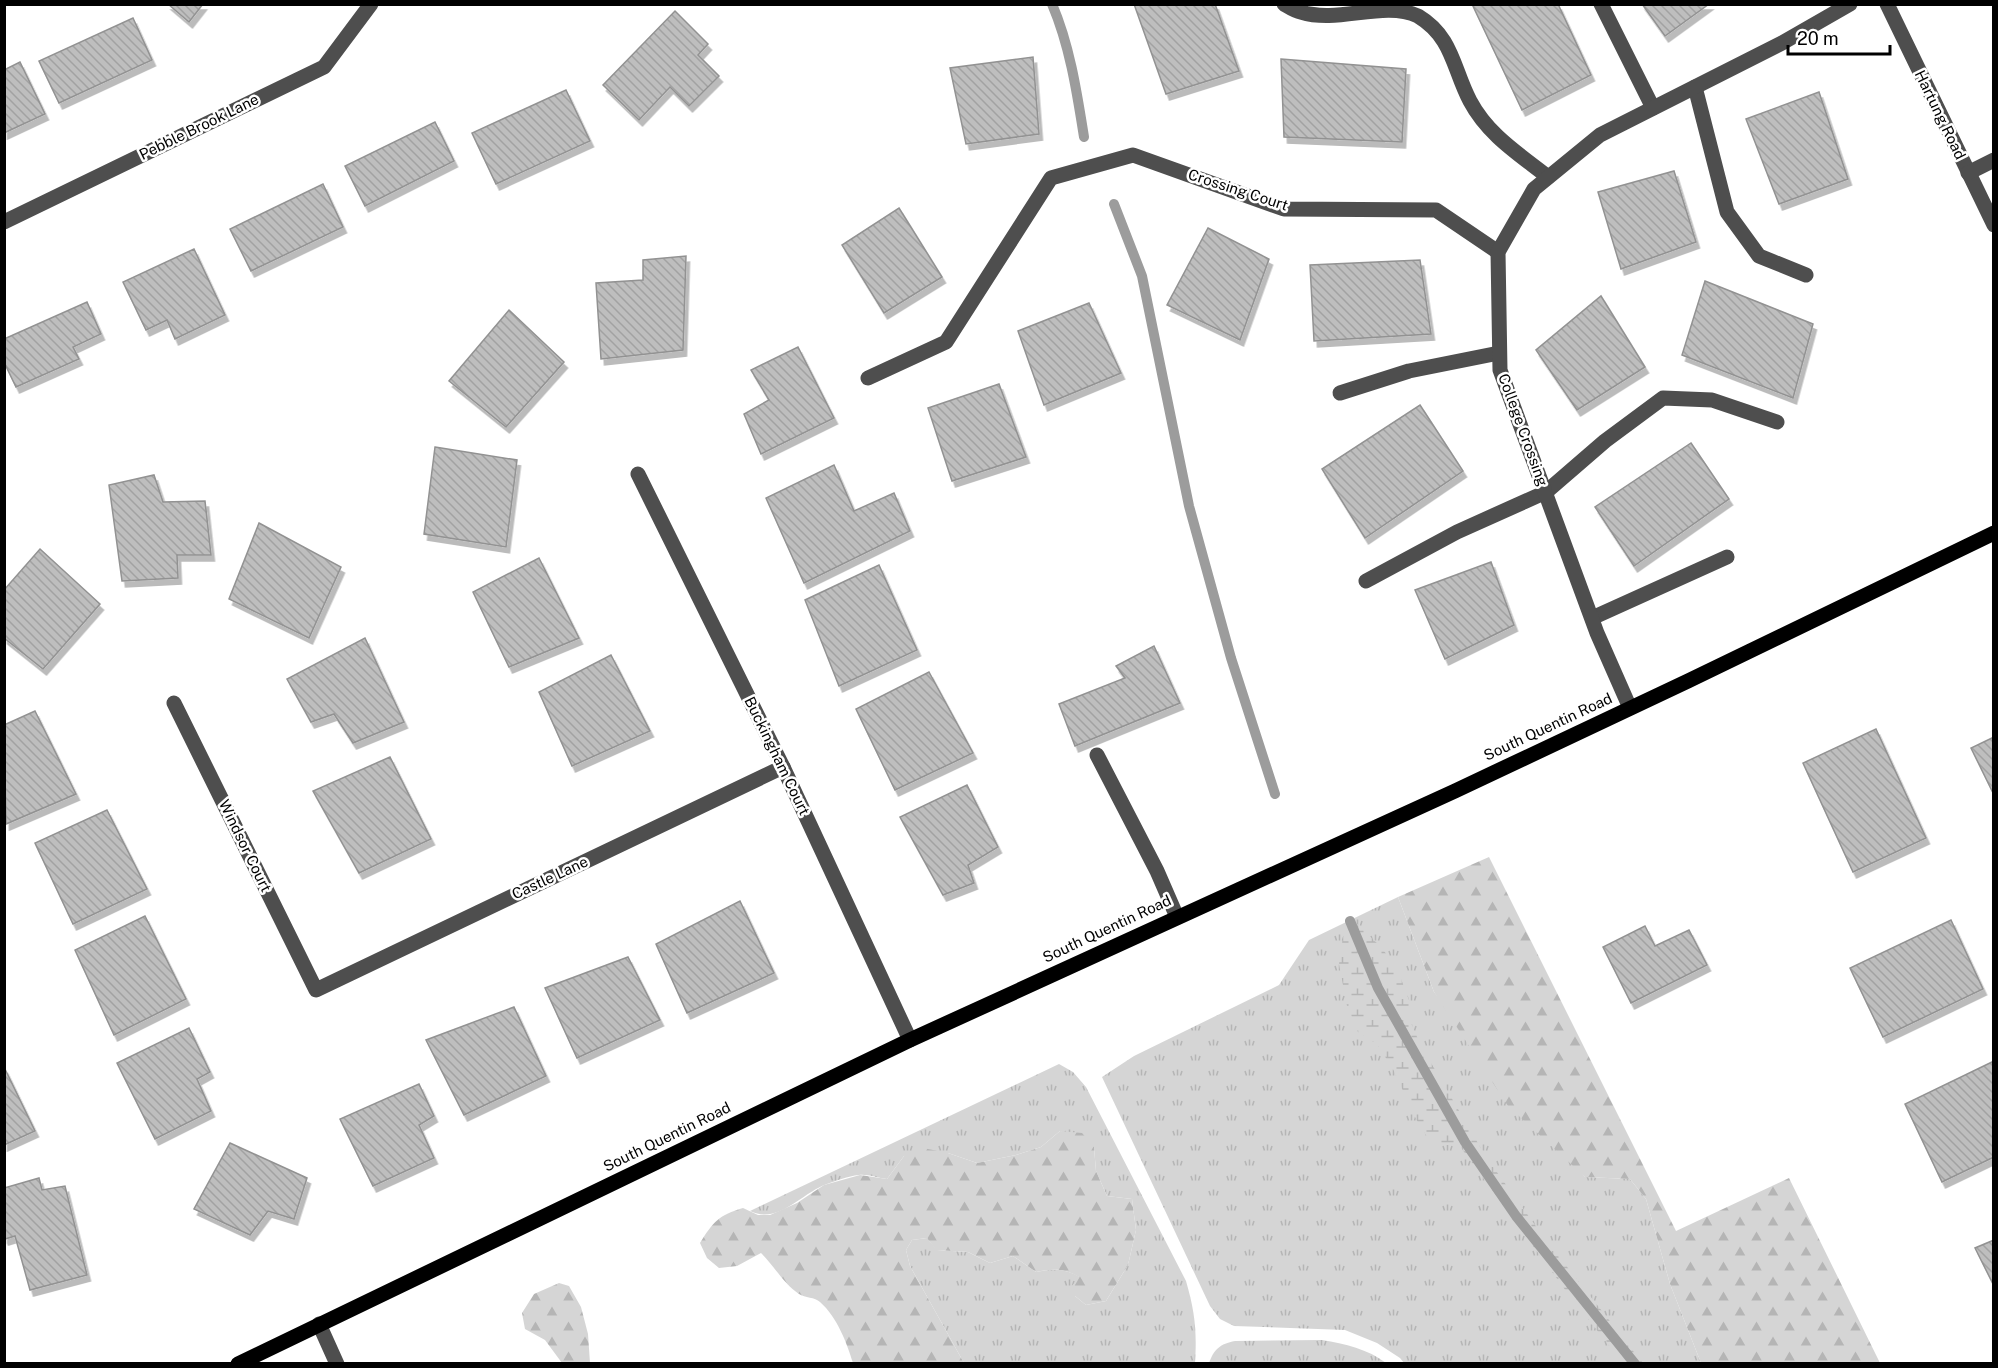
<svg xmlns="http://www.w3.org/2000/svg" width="1998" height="1368" font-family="'Public Sans',sans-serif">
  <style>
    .grass { fill: url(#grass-tufts) }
    .forest { fill: url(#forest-firs) }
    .wetland { fill: url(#wetland-marsh) }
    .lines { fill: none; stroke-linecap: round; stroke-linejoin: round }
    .stream { stroke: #9c9c9c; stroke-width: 10 }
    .building { fill: url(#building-back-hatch); stroke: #929292; stroke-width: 1.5; filter: url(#shadow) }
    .minor { stroke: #4e4e4e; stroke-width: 15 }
    .major { stroke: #000; stroke-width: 15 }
    .labels { text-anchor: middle; stroke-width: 5; stroke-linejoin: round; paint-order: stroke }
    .street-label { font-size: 15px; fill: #000; stroke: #fff }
  </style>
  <defs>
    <pattern id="grass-tufts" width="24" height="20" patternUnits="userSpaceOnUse" patternTransform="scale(1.5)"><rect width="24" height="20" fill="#d5d5d5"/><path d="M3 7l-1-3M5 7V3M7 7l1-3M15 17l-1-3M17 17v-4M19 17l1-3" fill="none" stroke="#b5b5b5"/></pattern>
    <pattern id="forest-firs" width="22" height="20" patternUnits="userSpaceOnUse" patternTransform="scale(1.5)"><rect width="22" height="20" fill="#d5d5d5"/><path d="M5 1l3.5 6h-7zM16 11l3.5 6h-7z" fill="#b5b5b5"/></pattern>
    <pattern id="wetland-marsh" width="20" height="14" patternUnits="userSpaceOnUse" patternTransform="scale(1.5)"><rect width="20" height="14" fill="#d5d5d5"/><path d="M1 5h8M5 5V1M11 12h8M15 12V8" fill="none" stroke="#b5b5b5"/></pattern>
    <pattern id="building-back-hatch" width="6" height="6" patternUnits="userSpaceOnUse" patternTransform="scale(1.5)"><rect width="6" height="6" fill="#bebebe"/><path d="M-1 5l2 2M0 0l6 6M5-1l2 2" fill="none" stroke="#a2a2a2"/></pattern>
    <filter id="shadow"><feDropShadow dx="3.5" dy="6" stdDeviation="0" flood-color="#0004"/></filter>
  </defs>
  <rect width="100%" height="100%" fill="#fff"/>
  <g class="grass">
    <polygon points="1398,897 1434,992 1585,1177 1630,1179 1646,1199 1670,1284 1701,1363 1404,1363 1400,1358 1377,1343 1345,1330 1234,1326 1220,1319 1210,1306 1102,1077 1134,1056 1279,985 1309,940"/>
    <path d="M 1059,1064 L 1073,1072 L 1086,1087 L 1186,1281 C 1195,1312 1197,1331 1195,1363 L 964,1363 L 910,1266 L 906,1250 L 912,1240 L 927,1238 L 937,1250 L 968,1252 L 990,1263 L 1013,1256 L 1036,1272 C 1053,1269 1064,1268 1080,1277 L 1075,1296 L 1086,1305 L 1106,1301 L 1128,1265 L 1136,1230 L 1132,1199 L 1107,1196 L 1096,1171 L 1094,1147 L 1060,1131 L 1041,1147 L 1016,1155 L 977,1163 L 948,1153 L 904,1156 L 887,1179 C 878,1178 867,1174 859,1175 C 848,1176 836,1181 827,1184 C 801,1193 779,1225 750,1211 Z"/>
    <path d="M 1322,1340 C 1345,1344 1368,1349 1386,1363 L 1209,1363 C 1214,1349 1220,1344 1235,1341 Z"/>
  </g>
  <g class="forest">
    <polygon points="1489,857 1676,1231 1789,1178 1880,1363 1701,1363 1670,1284 1646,1199 1630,1179 1585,1177 1508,1106 1434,992 1398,897"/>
    <path d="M 1060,1131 L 1082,1133 L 1094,1147 L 1096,1171 L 1107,1196 L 1132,1199 L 1136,1230 L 1128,1265 L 1106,1301 L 1086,1305 L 1075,1296 L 1071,1287 L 1079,1277 C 1064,1268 1053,1269 1036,1272 L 1013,1256 L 990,1263 L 968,1252 L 936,1250 L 927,1238 L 912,1240 L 906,1250 L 910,1266 L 964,1363 L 853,1363 C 847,1343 837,1317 820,1302 C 815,1297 805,1298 799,1294 C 784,1284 774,1266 761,1253 L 737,1266 L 719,1268 L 707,1258 L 700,1243 C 713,1222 719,1215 743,1208 L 758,1215 L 770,1215 L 797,1203 L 824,1185 L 860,1175 L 887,1179 L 904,1156 L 918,1147 L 948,1153 L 977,1163 L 1016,1155 L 1041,1147 Z"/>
    <polygon points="559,1283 569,1286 581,1307 588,1334 590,1363 562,1363 545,1340 525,1329 522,1313 534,1294"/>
  </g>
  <polygon class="wetland" points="1357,924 1382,948 1398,971 1409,1000 1411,1023 1420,1044 1486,1157 1545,1239 1643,1363 1623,1363 1569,1295 1459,1145 1432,1145 1416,1119 1393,1069 1377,1044 1358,1032 1347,1006 1339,964 1344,930"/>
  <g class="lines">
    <g class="stream">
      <path d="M 1052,4 C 1070,46 1077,93 1084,137"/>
      <polyline points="1114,204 1142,276 1189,506 1231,658 1275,794"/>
      <polyline points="1350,921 1378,988 1465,1142 1516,1216 1635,1364"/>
    </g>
  </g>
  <g class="building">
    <polygon points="168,4 203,4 189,22"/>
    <polygon points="1134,4 1215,4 1239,71 1166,94"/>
    <polygon points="1472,4 1558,4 1591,75 1522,110"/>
    <polygon points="1642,4 1709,4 1665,36"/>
    <polygon points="675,11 708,44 698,55 719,76 689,106 670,87 639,120 603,85"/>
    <polygon points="133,18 152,60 59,103 39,61"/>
    <polygon points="1033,57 1039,134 966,144 950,68"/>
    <polygon points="1281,59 1406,69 1402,142 1284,137"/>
    <polygon points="20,62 45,114 4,133 4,70"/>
    <polygon points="566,90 590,141 496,184 472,133"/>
    <polygon points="1819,92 1848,179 1779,204 1746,119"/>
    <polygon points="435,122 454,161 365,206 345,166"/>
    <polygon points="1674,171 1696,242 1621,269 1598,192"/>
    <polygon points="323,184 343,227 251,271 230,229"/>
    <polygon points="899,208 942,277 884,313 842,245"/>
    <polygon points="1208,228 1269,259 1240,340 1167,305"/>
    <polygon points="194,249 225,315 175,339 167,320 146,330 123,282"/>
    <polygon points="686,256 683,350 601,359 596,283 643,280 643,260"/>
    <polygon points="1420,260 1431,334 1314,341 1310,265"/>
    <polygon points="1705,281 1813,324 1793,398 1682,355"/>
    <polygon points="1601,296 1645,367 1577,410 1536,350"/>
    <polygon points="87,302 101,334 73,347 79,359 16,387 4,362 4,339"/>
    <polygon points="1089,303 1121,373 1044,405 1018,331"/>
    <polygon points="509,310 564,362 506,427 449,381"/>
    <polygon points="798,347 834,418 761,454 744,414 769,400 751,370"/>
    <polygon points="999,384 1026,457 952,481 928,408"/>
    <polygon points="1420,405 1463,471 1365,538 1322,469"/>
    <polygon points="1691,443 1729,499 1634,566 1595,507"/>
    <polygon points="435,447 517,460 506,547 424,534"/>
    <polygon points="834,465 854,511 894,493 910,531 804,583 766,498"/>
    <polygon points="154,475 163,502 205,501 211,555 177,555 178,578 122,581 109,485"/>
    <polygon points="259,523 341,567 309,638 229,599"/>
    <polygon points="40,549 100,604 43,669 4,638 4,590"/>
    <polygon points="539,558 579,638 509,667 473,592"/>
    <polygon points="1491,562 1514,625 1445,659 1415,590"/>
    <polygon points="879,565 917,650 839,686 805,600"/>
    <polygon points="365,638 404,722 353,743 334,714 311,722 287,679"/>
    <polygon points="1154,646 1180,703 1075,746 1059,704 1125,678 1116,666"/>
    <polygon points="611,655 650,731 572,766 539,692"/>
    <polygon points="929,672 973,753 895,790 856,709"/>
    <polygon points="35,711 76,794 6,824 4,725"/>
    <polygon points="1876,729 1926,838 1853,872 1803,763"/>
    <polygon points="1994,737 1994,795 1971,748"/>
    <polygon points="390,757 431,839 359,873 313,791"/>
    <polygon points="967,785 998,847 968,865 974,883 943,895 900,817"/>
    <polygon points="107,810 147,889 73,924 35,843"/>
    <polygon points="740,901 774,973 687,1013 656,944"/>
    <polygon points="145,916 186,999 114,1035 75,950"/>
    <polygon points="1951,920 1983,989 1883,1037 1850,968"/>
    <polygon points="1645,926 1655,946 1689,930 1707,965 1631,1003 1603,947"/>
    <polygon points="628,957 660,1020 577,1058 545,988"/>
    <polygon points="514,1007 546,1076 464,1115 426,1040"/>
    <polygon points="189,1028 210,1072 197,1079 211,1111 155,1139 117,1063"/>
    <polygon points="1994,1061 1994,1157 1942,1182 1905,1104"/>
    <polygon points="4,1067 35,1131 4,1145"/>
    <polygon points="419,1084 434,1116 419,1125 434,1158 373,1186 340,1119"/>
    <polygon points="230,1143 307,1178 294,1219 268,1211 250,1235 194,1209"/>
    <polygon points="39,1178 42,1190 65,1186 87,1275 30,1290 15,1236 5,1239 4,1237 4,1188"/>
    <polygon points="1994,1240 1994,1286 1975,1248"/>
  </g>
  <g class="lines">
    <g class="minor">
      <path d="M 1284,4 C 1289,7 1295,11 1301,12 C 1339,24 1383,0 1418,16 C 1453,37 1453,69 1470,101 C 1488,135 1519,154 1548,177"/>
      <polyline points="1601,4 1653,108"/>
      <polyline points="1887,4 1994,225"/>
      <polyline points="1695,87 1727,212 1759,256 1806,275"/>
      <polyline points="1968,173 1994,160"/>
      <polyline points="4,222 324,67 371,4"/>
      <polyline points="868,378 946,342 1051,178 1133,155 1284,209 1436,210 1498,252"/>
      <polyline points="1340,393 1409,371 1499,353"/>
      <polyline points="638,474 783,767 910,1040"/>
      <polyline points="1366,581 1457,532 1546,492 1605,441 1663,398 1712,400 1777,422"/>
      <polyline points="1592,618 1727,557"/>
      <polyline points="174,703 316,990 783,767"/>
      <polyline points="1630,708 1597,633 1500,370 1498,252 1534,189 1600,135 1782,43 1850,4"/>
      <polyline points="1097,755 1157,871 1177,917"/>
      <polyline points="319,1324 337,1364"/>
    </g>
    <polyline class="major" points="238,1364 910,1040 1455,791 1688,681 1994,533"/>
  </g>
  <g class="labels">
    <g class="street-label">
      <text transform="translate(1940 115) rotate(64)" y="5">Hartung Road</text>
      <text transform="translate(199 127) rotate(-26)" y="5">Pebble Brook Lane</text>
      <text transform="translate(1238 190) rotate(18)" y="5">Crossing Court</text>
      <text transform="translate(1523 430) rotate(70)" y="5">College Crossing</text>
      <text transform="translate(1548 727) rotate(-25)" y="5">South Quentin Road</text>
      <text transform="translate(777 756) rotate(64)" y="5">Buckingham Court</text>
      <text transform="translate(245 846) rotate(64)" y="5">Windsor Court</text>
      <text transform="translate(550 878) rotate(-25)" y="5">Castle Lane</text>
      <text transform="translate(1107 929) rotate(-25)" y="5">South Quentin Road</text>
      <text transform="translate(667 1137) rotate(-26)" y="5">South Quentin Road</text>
    </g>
  </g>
  <rect width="1998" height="1368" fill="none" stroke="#000000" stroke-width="12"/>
  <path d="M1788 45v9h102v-9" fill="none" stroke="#000000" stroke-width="3"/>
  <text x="1797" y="45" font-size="18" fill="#000000" stroke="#ffffff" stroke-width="4.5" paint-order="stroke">20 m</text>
</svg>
